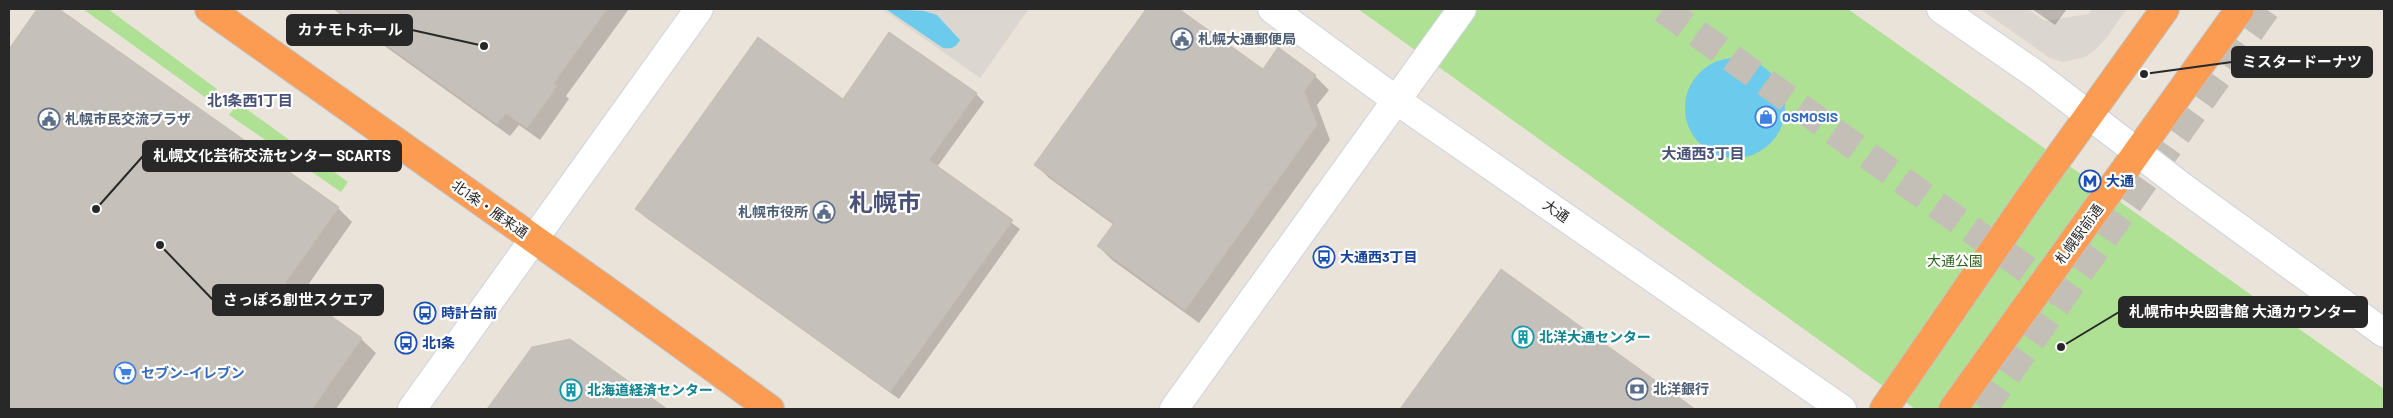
<svg xmlns="http://www.w3.org/2000/svg" width="2393" height="418" font-family="Barlow,'Noto Sans JP',sans-serif">
  <style>
    .green { fill: #afe195 }
    .plaza { fill: #dbd6d0 }
    .water { fill: #6ccaec }
    .shadow { fill: #0003 }
    .building { fill: #c5c0b9; stroke: #c5bfb3 }
    .lines { fill: none; stroke-linecap: round; stroke-linejoin: round }
    .street-tunnel { stroke: #c3beb6; stroke-width: 28; stroke-dasharray: 28 14; stroke-linecap: butt }
    .secondary-casing { stroke: #ced2e1; stroke-width: 30 }
    .highway-casing { stroke: #c3c3c3; stroke-width: 30 }
    .secondary { stroke: #fff; stroke-width: 28 }
    .highway { stroke: #fc9c53; stroke-width: 28 }
    .labels { text-anchor: middle; stroke-width: 4.5; stroke-linejoin: round; paint-order: stroke }
    .service-label { font-size: 14px; font-weight: bold; fill: #4e5e75; stroke: #fff; text-anchor: start }
    .shop-label { font-size: 14px; font-weight: bold; fill: #366cbe; stroke: #fff; text-anchor: start }
    .transit-label { font-size: 14px; font-weight: bold; fill: #164399; stroke: #fff; text-anchor: start }
    .street-label { font-size: 14px; fill: #282828; stroke: #fff }
    .park-label { font-size: 14px; fill: #29621a; stroke: #fff }
    .culture-label { font-size: 14px; font-weight: bold; fill: #0d838f; stroke: #fff; text-anchor: start }
    .neighbourhood-label { font-size: 15px; font-weight: bold; fill: #495177; stroke: #fff }
    .town-label { font-size: 24px; font-weight: bold; fill: #495177; stroke: #fff }
    .leader { fill: none; stroke: #282828; stroke-width: 2 }
    .callout-dot { fill: #282828; stroke: #fff; stroke-width: 2 }
    .callout { fill: #282828; stroke: #282828; stroke-width: 2 }
    .callout-label { font-size: 15px; text-anchor: middle; font-weight: bold; fill: #fff }
  </style>
  <rect width="100%" height="100%" fill="#eae3d9"/>
  <g class="green">
    <polygon points="83,9 108,9 217,89 209,100"/>
    <polygon points="1358,9 1848,9 2384,389 2384,409 1915,409"/>
    <polygon points="238,103 348,182 341,192 229,115"/>
  </g>
  <g class="plaza">
    <polygon points="882,9 1029,9 980,78"/>
    <polygon points="1980,9 2028,9 2045,21 2088,14 2092,9 2127,9 2104,41 2095,50 2085,57 2063,62 2050,58"/>
  </g>
  <g class="water">
    <path d="M 886,9 L 924,11 L 937,15 L 960,40 C 955,48 952,49 943,48 Z"/>
    <circle cx="1735" cy="108" r="50"/>
  </g>
  <g class="shadow">
    <polygon points="38,9 57,9 338,208 352,222 301,295 361,339 376,353 336,409 9,409 9,51"/>
    <polygon points="333,9 629,9 566,96 569,99 540,140 519,125 510,136"/>
    <polygon points="1147,9 1176,9 1263,71 1315,76 1329,90 1317,105 1330,140 1199,323 1112,260 1098,246 1114,225 1049,178 1035,164"/>
    <polygon points="2032,9 2067,9 2055,25"/>
    <polygon points="976,94 984,102 937,167 1020,229 899,399 645,217 637,209 844,101"/>
    <polygon points="1501,270 1693,409 1408,409 1404,405"/>
    <polygon points="570,341 665,409 489,409 533,348"/>
  </g>
  <g class="building">
    <polygon points="37,9 59,9 339,207 285,283 362,338 312,409 9,409 9,49"/>
    <polygon points="336,9 607,9 553,84 557,86 527,128 506,113 497,124"/>
    <polygon points="1146,9 1179,9 1263,69 1278,47 1316,75 1304,91 1317,125 1185,310 1097,246 1114,223 1034,165"/>
    <polygon points="889,32 977,93 929,160 1013,220 890,392 635,209 758,37 843,99"/>
    <polygon points="1501,269 1695,409 1400,409"/>
    <polygon points="570,339 667,409 487,409 532,347"/>
  </g>
  <g class="lines">
    <g class="street-tunnel">
      <polyline points="1663,9 2064,296"/>
      <polyline points="1983,409 2266,9"/>
    </g>
    <g class="secondary-casing">
      <g id="secondary">
        <polyline points="1272,9 1396,100 1842,409"/>
        <polyline points="1941,9 2038,76 2184,188 2384,333"/>
        <polyline points="412,409 699,9"/>
        <polyline points="1174,409 1462,9"/>
      </g>
    </g>
    <g class="highway-casing">
      <g id="highway">
        <polyline points="209,9 606,290 770,409"/>
        <polyline points="1884,409 2030,197 2165,9"/>
        <polyline points="1953,409 2240,9"/>
      </g>
    </g>
    <use href="#secondary" class="secondary"/>
    <use href="#highway" class="highway"/>
  </g>
  <defs>
    <g id="civic-ring" transform="scale(1.125)"><circle r="9.5" fill="#fff" stroke="#5c6f8a" stroke-width="1.5"/><path d="M-.6-6.5H3V-4.5H.6V-3L4-1V1h2V6H-6V1h2V-1L-.6-3ZM-1.2 2.5V6h2.4V2.5Z" fill="#5c6f8a"/></g>
    <g id="shop-ring" transform="scale(1.125)"><circle r="9.5" fill="#fff" stroke="#3f7fe0" stroke-width="1.5"/><path d="M-5-2.5h2.3a2.7 3.5 0 0 1 5.4 0H5L5.5 6h-11ZM-1.5-2.5h3a1.5 2.3 0 0 0-3 0Z" fill="#3f7fe0"/></g>
    <g id="metro-ring" transform="scale(1.125)"><circle r="9.5" fill="#fff" stroke="#1a4fb4" stroke-width="1.5"/><path d="M-5.5 5V-5H-3L0 0L3-5H5.5V5H3V-.5L0 4L-3-.5V5Z" fill="#1a4fb4"/></g>
    <g id="bus-ring" transform="scale(1.125)"><circle r="9.5" fill="#fff" stroke="#1a4fb4" stroke-width="1.5"/><path d="M-5-6H5V4H4V6H2V4H-2V6H-4V4H-5ZM-3.5-4V0h7V-4ZM-3.5 1.2v1.5H-2V1.2ZM2 1.2v1.5H3.5V1.2Z" fill="#1a4fb4"/></g>
    <g id="building-ring" transform="scale(1.125)"><circle r="9.5" fill="#fff" stroke="#0f9aa8" stroke-width="1.5"/><path d="M-4-6H4V6H1V3H-1V6H-4ZM-2.5-4.3h1.7v1.8h-1.7ZM.8-4.3h1.7v1.8H.8ZM-2.5-1h1.7V.8h-1.7ZM.8-1h1.7V.8H.8Z" fill="#0f9aa8"/></g>
    <g id="supermarket-ring" transform="scale(1.125)"><circle r="9.5" fill="#fff" stroke="#3f7fe0" stroke-width="1.5"/><path d="M-6-5.5h2.5l.6 2H6L4.5 2H-2.5L-4.4-4H-6ZM-1.5 3.2a1.3 1.3 0 1 0 .1 0ZM3 3.2a1.3 1.3 0 1 0 .1 0Z" fill="#3f7fe0"/></g>
    <g id="bank-ring" transform="scale(1.125)"><circle r="9.5" fill="#fff" stroke="#5c6f8a" stroke-width="1.5"/><path d="M-6-4H6V4H-6ZM0-2.3a2.3 2.3 0 1 0 0 4.6a2.3 2.3 0 1 0 0-4.6Z" fill="#5c6f8a"/></g>
  </defs>
  <g fill-rule="evenodd">
    <use href="#civic-ring" x="1182" y="39"/>
    <use href="#shop-ring" x="1766" y="117"/>
    <use href="#civic-ring" x="49" y="119"/>
    <use href="#metro-ring" x="2090" y="181"/>
    <use href="#civic-ring" x="824" y="212"/>
    <use href="#bus-ring" x="1324" y="257"/>
    <use href="#bus-ring" x="425" y="313"/>
    <use href="#building-ring" x="1523" y="337"/>
    <use href="#bus-ring" x="406" y="343"/>
    <use href="#supermarket-ring" x="125" y="373"/>
    <use href="#bank-ring" x="1637" y="389"/>
    <use href="#building-ring" x="571" y="390"/>
  </g>
  <g class="labels">
    <g class="service-label">
      <text x="1198" y="44">札幌大通郵便局</text>
      <text x="65" y="124">札幌市民交流プラザ</text>
      <text x="808" y="217" text-anchor="end">札幌市役所</text>
      <text x="1653" y="394">北洋銀行</text>
    </g>
    <g class="shop-label">
      <text x="1782" y="122">OSMOSIS</text>
      <text x="141" y="378">セブン-イレブン</text>
    </g>
    <g class="transit-label">
      <text x="2106" y="186">大通</text>
      <text x="1340" y="262">大通西3丁目</text>
      <text x="441" y="318">時計台前</text>
      <text x="422" y="348">北1条</text>
    </g>
    <g class="street-label">
      <text transform="translate(490 209) rotate(35)" y="5">北1条・雁来通</text>
      <text transform="translate(1556 211) rotate(35)" y="5">大通</text>
      <text transform="translate(2079 234) rotate(-54)" y="5">札幌駅前通</text>
    </g>
    <g class="park-label">
      <text x="1955" y="266">大通公園</text>
    </g>
    <g class="culture-label">
      <text x="1539" y="342">北洋大通センター</text>
      <text x="587" y="395">北海道経済センター</text>
    </g>
    <g class="neighbourhood-label">
      <text x="250" y="106">北1条西1丁目</text>
      <text x="1703" y="159">大通西3丁目</text>
    </g>
    <g class="town-label">
      <text x="885" y="211">札幌市</text>
    </g>
  </g>
  <path class="leader" d="M484 46L412 30M2144 74L2232 62M96 209L143 156M160 245L213 300M2061 347L2119 312"/>
  <g class="callout-dot">
    <circle cx="484" cy="46" r="5"/>
    <circle cx="2144" cy="74" r="5"/>
    <circle cx="96" cy="209" r="5"/>
    <circle cx="160" cy="245" r="5"/>
    <circle cx="2061" cy="347" r="5"/>
  </g>
  <g class="callout">
    <rect x="287" y="15" width="125" height="30" rx="5"/>
    <rect x="2232" y="47" width="140" height="30" rx="5"/>
    <rect x="143" y="141" width="258" height="30" rx="5"/>
    <rect x="213" y="285" width="170" height="30" rx="5"/>
    <rect x="2119" y="297" width="248" height="30" rx="5"/>
  </g>
  <g class="callout-label">
    <text x="350" y="35">カナモトホール</text>
    <text x="2302" y="67">ミスタードーナツ</text>
    <text x="272" y="161">札幌文化芸術交流センター SCARTS</text>
    <text x="298" y="305">さっぽろ創世スクエア</text>
    <text x="2243" y="317">札幌市中央図書館 大通カウンター</text>
  </g>
  <rect width="2393" height="418" fill="none" stroke="#282828" stroke-width="20"/>
</svg>
